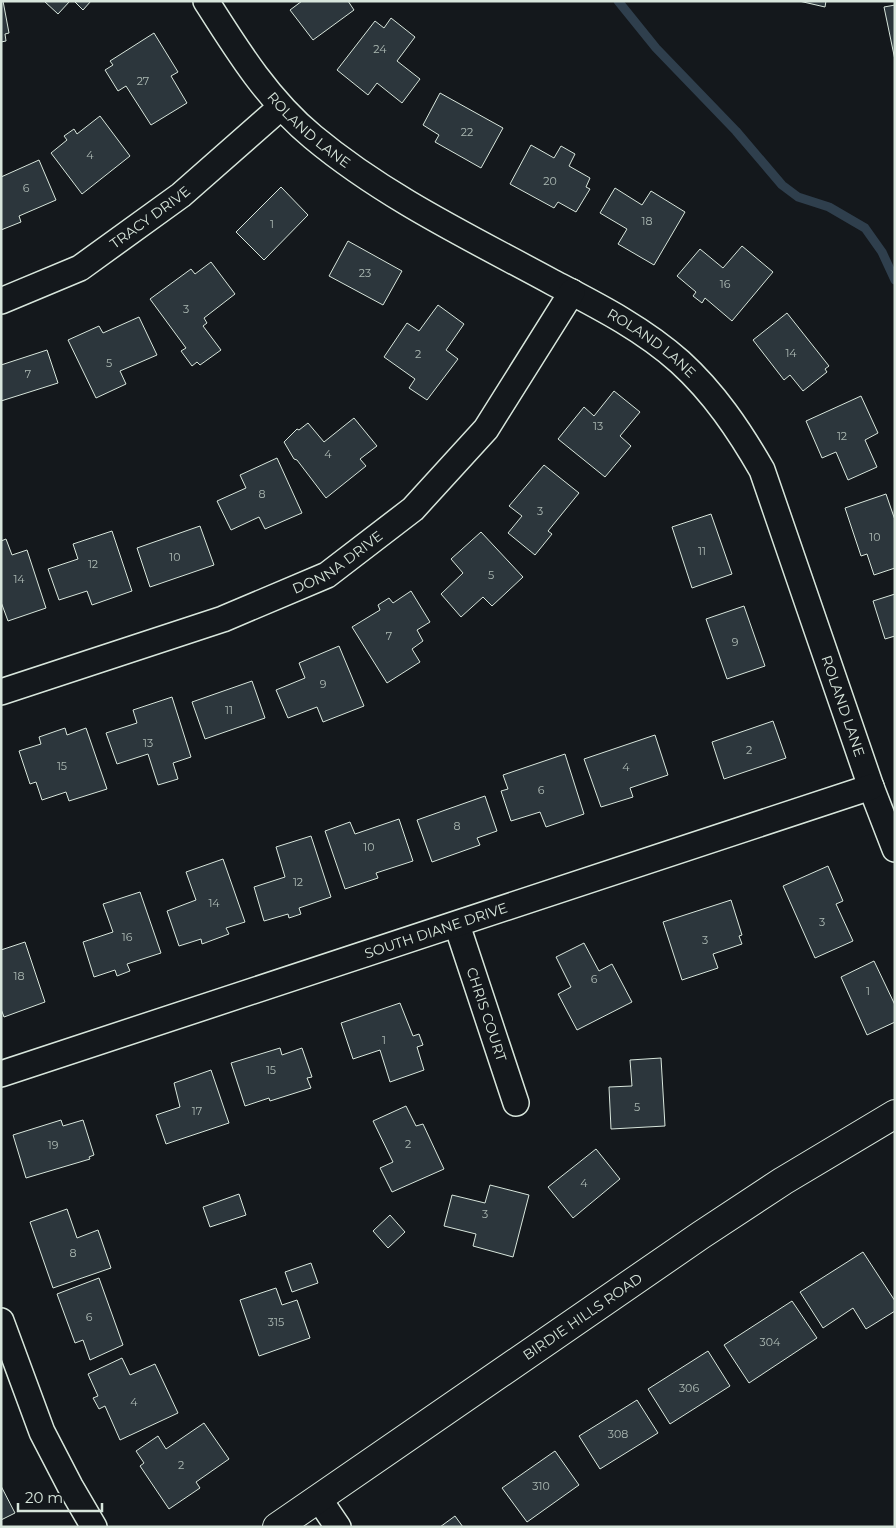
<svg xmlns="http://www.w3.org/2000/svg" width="896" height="1528" font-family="Montserrat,sans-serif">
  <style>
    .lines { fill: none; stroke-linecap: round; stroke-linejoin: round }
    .stream { stroke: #2f3f4d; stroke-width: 9 }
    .building { fill: #2c363c; stroke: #d8e6dc }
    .street-casing { stroke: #d8e6dc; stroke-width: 28 }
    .secondary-casing { stroke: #d8e6dc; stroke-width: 30 }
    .street { stroke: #14181c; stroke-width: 25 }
    .secondary { stroke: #14181c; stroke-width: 28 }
    .labels { text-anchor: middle; stroke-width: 4; stroke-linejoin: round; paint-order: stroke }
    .number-label { font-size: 11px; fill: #adbab4 }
    .street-label { font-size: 14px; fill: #d8e6dc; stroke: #14181c }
  </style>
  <rect width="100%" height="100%" fill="#14181c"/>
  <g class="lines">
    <polyline class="stream" points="618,1 656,48 736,131 782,185 798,197 829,207 865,228 882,252 895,280"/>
  </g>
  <g class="building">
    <polygon points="3,1 9,33 5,34 6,41 1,42 1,2"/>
    <polygon points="44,1 70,1 58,14"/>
    <polygon points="74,1 91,1 83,10"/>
    <polygon points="302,1 348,1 354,10 313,40 290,10"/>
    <polygon points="799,1 826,1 825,7"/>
    <polygon points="895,5 895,60 884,7"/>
    <polygon points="391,18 415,37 397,61 420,79 402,103 377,83 368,95 337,70 375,21 384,28"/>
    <polygon points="154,33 178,72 171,76 187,103 151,125 126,86 118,91 105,70 113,65 110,61"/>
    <polygon points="440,93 503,128 481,168 435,142 439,135 423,125"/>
    <polygon points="100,116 130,156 82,194 51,153 67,140 64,136 74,129 77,134"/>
    <polygon points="531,145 554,158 561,146 575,154 569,166 590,178 586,187 590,189 576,212 558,202 554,208 510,184"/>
    <polygon points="39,160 56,200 19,216 21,222 1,230 1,177"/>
    <polygon points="281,187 308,215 264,260 236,232"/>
    <polygon points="615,188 642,205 651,191 685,212 654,265 618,244 627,229 600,213"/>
    <polygon points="348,241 402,271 383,305 329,276"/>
    <polygon points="742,246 773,272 732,321 705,298 702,303 693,296 696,292 677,276 700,249 723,268"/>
    <polygon points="211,262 235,294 204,318 207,323 203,326 221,350 200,365 197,362 192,366 181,351 186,348 150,299 191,269 195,274"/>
    <polygon points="438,305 464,324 446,350 458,359 427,400 409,388 415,379 384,357 407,323 419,331"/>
    <polygon points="787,313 829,366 825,369 827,372 803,391 790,375 784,380 753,340"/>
    <polygon points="139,317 157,355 120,371 126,384 96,398 68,340 99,326 103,333"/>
    <polygon points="47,350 58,383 1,401 1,365"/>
    <polygon points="614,391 640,412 620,436 631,446 605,477 558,439 584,407 594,416"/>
    <polygon points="861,396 878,433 865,440 877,467 848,480 836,452 822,458 806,421"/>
    <polygon points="354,418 377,446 360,459 366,466 326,498 297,460 294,459 284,442 297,429 299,430 308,423 324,442"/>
    <polygon points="277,458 302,513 265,529 259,517 231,530 217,501 246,488 240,475"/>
    <polygon points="544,465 579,493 548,531 552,534 535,555 508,533 522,516 509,506"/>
    <polygon points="886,494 895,520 895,568 874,575 867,554 861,556 845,508"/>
    <polygon points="711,514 732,574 692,588 672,527"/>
    <polygon points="200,526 214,565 150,587 137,548"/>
    <polygon points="112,531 132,591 92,605 87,591 59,600 48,569 78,559 73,544"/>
    <polygon points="481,532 523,577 492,606 483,597 461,617 441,594 463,573 451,559"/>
    <polygon points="6,539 12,555 27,550 46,608 8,621 1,602 1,541"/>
    <polygon points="411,591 430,622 417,630 423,641 412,649 420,662 387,683 352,627 380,610 378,605 389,598 393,603"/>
    <polygon points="895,594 895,636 885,639 873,601"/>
    <polygon points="744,606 765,666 727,679 706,619"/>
    <polygon points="339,646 364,706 323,722 317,707 288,718 276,690 305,678 299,663"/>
    <polygon points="252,681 265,718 205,739 192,702"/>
    <polygon points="172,697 191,757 173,763 178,779 158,785 148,754 117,764 106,733 137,723 133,710"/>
    <polygon points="773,721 786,758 724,779 712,742"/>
    <polygon points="65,728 67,735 86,728 107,789 69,801 66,792 42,800 36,782 30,784 19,751 41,744 39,737"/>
    <polygon points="655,735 668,775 630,788 633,797 601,807 584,759"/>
    <polygon points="565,754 584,814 546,827 540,812 511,821 501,791 508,789 503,775"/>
    <polygon points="485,796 497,831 477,838 480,845 432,862 417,820"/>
    <polygon points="399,819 413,861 376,873 378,878 345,889 325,831 350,822 355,834"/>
    <polygon points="311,836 331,897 299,908 301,914 289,918 288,914 264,921 254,887 285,877 276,847"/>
    <polygon points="223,859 245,922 226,928 229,934 202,944 201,939 179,946 167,911 196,900 186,872"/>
    <polygon points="828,866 843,901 836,904 853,941 815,958 783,886"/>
    <polygon points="140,892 161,953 127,964 130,971 117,976 115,970 94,977 83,942 113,932 103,904"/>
    <polygon points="731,900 742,935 739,936 742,944 713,954 718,968 682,980 663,922"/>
    <polygon points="25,942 45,1002 4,1017 1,1009 1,950"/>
    <polygon points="584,943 599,971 612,964 632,1002 577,1030 558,994 571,987 556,957"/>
    <polygon points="874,961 895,1005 895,1022 867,1035 841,977"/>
    <polygon points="400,1003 413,1036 419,1034 423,1045 417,1047 424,1070 390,1082 380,1050 353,1059 341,1023"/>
    <polygon points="280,1048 282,1055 302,1048 312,1077 307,1078 311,1088 270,1101 269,1098 245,1106 231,1063"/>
    <polygon points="661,1058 665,1126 611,1129 609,1087 632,1086 630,1060"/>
    <polygon points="211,1070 229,1123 166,1144 156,1115 180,1107 174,1083"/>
    <polygon points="406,1106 416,1126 423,1124 444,1169 392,1192 380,1168 393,1162 373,1121"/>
    <polygon points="61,1120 63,1126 83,1120 94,1155 89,1157 90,1159 26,1178 13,1135"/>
    <polygon points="596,1149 620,1179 573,1218 548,1187"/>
    <polygon points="490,1185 529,1195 513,1257 473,1246 476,1234 444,1226 452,1195 485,1203"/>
    <polygon points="239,1194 246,1215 210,1227 203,1207"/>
    <polygon points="67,1209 77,1238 98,1230 111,1268 53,1288 30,1222"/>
    <polygon points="390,1215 405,1232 388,1248 373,1231"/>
    <polygon points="863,1252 895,1301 895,1311 866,1329 853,1308 823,1328 800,1292"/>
    <polygon points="311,1263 318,1283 292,1292 285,1272"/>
    <polygon points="99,1278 123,1345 90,1360 83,1340 75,1343 57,1294"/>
    <polygon points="276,1288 282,1305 297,1300 310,1338 259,1356 240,1300"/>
    <polygon points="792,1301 817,1338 749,1383 724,1345"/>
    <polygon points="708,1351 730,1386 670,1424 648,1389"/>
    <polygon points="122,1358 130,1375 155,1364 178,1413 120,1440 105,1406 99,1409 93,1398 98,1396 88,1374"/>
    <polygon points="637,1400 658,1433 600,1469 579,1436"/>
    <polygon points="204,1423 229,1459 196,1482 200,1488 169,1509 140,1466 144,1463 136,1451 158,1436 166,1449"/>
    <polygon points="555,1451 579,1485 527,1522 502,1488"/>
    <polygon points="1,1486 15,1513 1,1520"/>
    <polygon points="455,1516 463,1527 440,1527"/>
  </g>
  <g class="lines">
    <g class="street-casing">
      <g id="street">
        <path id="s1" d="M 206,1 C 237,50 268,100 313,137 C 385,197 471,238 552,282 C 596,305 642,328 680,362 C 714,393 739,430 762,470 L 871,787 L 895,849"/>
        <path id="s2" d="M 1,301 L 80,268 L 181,195 L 281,107"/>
        <path id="s3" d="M 1,692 L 223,619 L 327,575 L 413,509 L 486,429 L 572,292"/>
        <path id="s4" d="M 457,925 L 516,1103"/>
        <path id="s5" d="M 1,1074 L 871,787"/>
        <polyline points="1,1321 42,1432 70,1486 94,1527"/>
        <polyline points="319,1499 338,1527"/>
      </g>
    </g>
    <g class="secondary-casing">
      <g id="secondary">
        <path id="s6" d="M 277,1527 L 701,1235 L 783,1181 L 895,1114"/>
      </g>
    </g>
    <use href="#street" class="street"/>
    <use href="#secondary" class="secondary"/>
  </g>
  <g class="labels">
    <g class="number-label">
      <text x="380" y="53">24</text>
      <text x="143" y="85">27</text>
      <text x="467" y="136">22</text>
      <text x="90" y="159">4</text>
      <text x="550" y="185">20</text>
      <text x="26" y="192">6</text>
      <text x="647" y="225">18</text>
      <text x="272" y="228">1</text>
      <text x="365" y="277">23</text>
      <text x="725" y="288">16</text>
      <text x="186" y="313">3</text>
      <text x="791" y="357">14</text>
      <text x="418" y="358">2</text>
      <text x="109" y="367">5</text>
      <text x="28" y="378">7</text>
      <text x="598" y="430">13</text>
      <text x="842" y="440">12</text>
      <text x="328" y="458">4</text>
      <text x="262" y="498">8</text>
      <text x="540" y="515">3</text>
      <text x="875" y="541">10</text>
      <text x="702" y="555">11</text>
      <text x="175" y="561">10</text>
      <text x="93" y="568">12</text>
      <text x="491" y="579">5</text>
      <text x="19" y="583">14</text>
      <text x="389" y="640">7</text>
      <text x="735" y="646">9</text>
      <text x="323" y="688">9</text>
      <text x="229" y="714">11</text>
      <text x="148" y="747">13</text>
      <text x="749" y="754">2</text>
      <text x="62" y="770">15</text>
      <text x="626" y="771">4</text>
      <text x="541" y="794">6</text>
      <text x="457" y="830">8</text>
      <text x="369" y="851">10</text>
      <text x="298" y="886">12</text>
      <text x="214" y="907">14</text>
      <text x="822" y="926">3</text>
      <text x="127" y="941">16</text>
      <text x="705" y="944">3</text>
      <text x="19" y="980">18</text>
      <text x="594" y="983">6</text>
      <text x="868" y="995">1</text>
      <text x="384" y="1044">1</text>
      <text x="271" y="1074">15</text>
      <text x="637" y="1111">5</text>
      <text x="197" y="1115">17</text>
      <text x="408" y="1148">2</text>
      <text x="53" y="1149">19</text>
      <text x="584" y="1187">4</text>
      <text x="485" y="1218">3</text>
      <text x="73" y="1257">8</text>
      <text x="89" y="1321">6</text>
      <text x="276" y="1326">315</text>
      <text x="770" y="1346">304</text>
      <text x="689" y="1392">306</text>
      <text x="134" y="1406">4</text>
      <text x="618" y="1438">308</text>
      <text x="181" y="1469">2</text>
      <text x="541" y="1490">310</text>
    </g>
    <g class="street-label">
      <text dy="5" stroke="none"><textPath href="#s1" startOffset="166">ROLAND LANE</textPath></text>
      <text dy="5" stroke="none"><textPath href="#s2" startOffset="172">TRACY DRIVE</textPath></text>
      <text dy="5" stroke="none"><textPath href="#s1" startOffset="571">ROLAND LANE</textPath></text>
      <text dy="5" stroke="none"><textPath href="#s3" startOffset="362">DONNA DRIVE</textPath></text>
      <text dy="5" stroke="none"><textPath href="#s1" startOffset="991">ROLAND LANE</textPath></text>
      <text dy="5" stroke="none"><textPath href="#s5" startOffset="458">SOUTH DIANE DRIVE</textPath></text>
      <text dy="5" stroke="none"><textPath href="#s4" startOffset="94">CHRIS COURT</textPath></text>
      <text dy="5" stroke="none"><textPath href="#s6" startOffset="371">BIRDIE HILLS ROAD</textPath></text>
    </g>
  </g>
  <rect width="896" height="1528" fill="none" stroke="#d8e6dc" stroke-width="5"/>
  <path d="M18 1503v8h84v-8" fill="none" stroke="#d8e6dc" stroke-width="2.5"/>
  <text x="25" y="1503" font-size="15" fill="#d8e6dc" stroke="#14181c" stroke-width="4" paint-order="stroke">20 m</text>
</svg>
